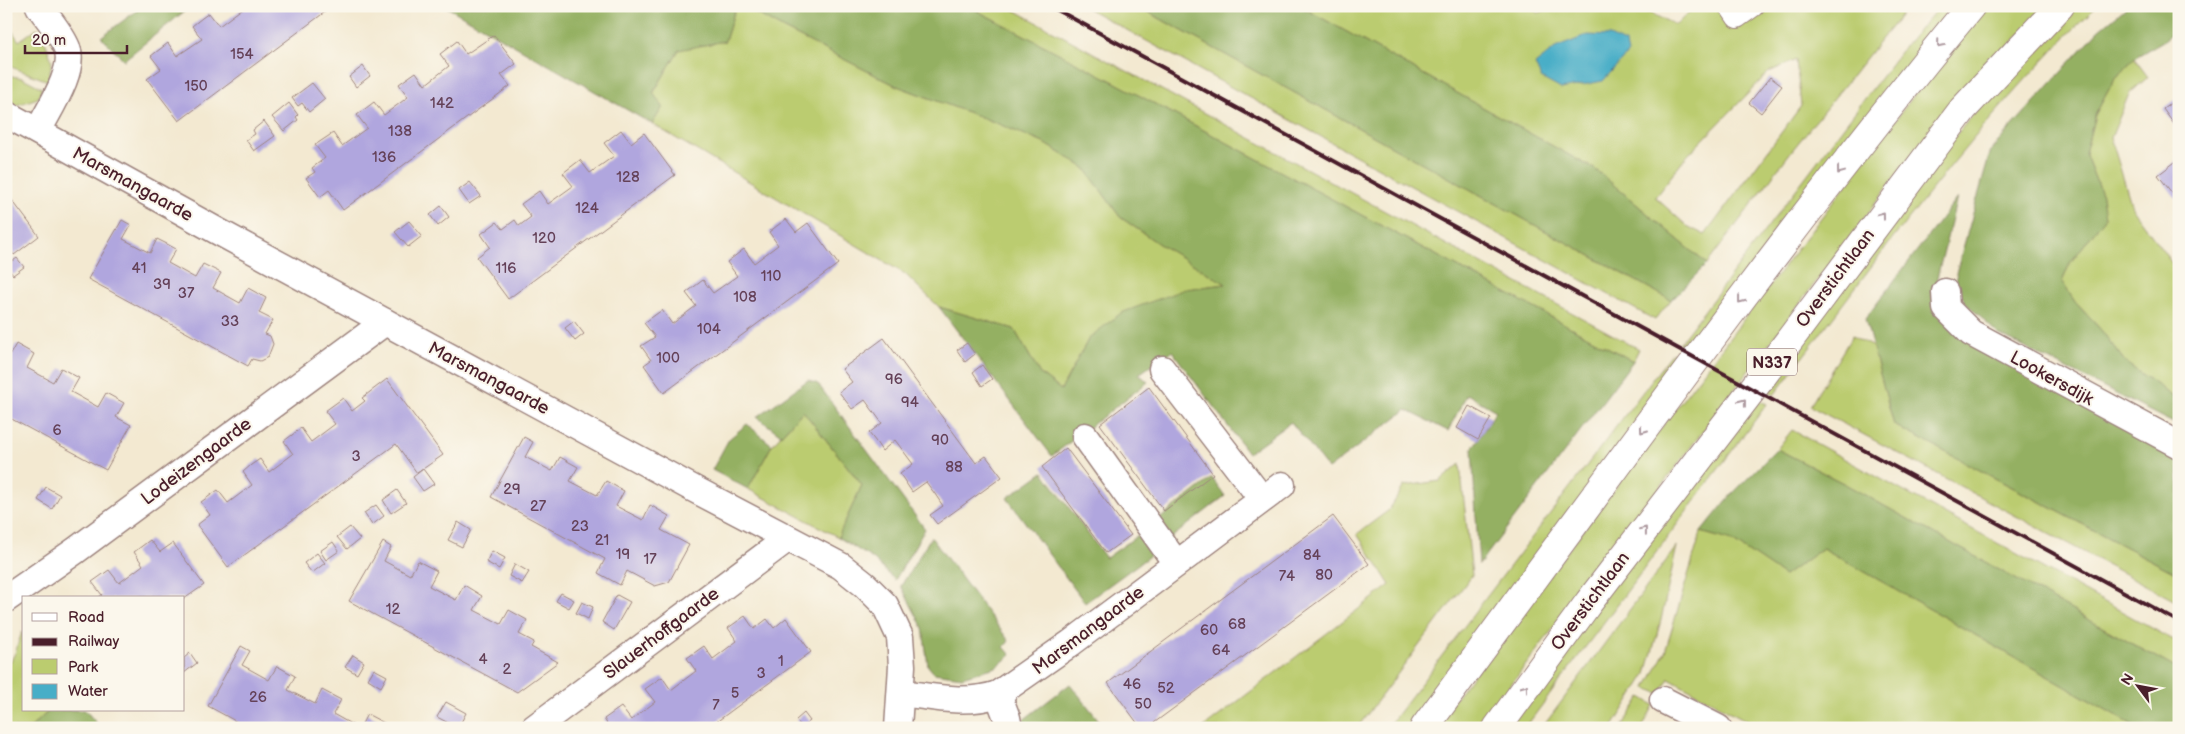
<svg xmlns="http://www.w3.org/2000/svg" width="2185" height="734" font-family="'Balsamiq Sans',sans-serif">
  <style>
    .green { fill: #bbcc6f; stroke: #82764d; fill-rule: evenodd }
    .forest { fill: #94b062; stroke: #6f6846 }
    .water { fill: #48aec7; stroke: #496679 }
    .building { fill: #b0a6de }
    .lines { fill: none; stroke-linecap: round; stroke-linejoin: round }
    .pedestrian-casing { stroke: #9e847e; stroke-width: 22 }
    .minor-casing { stroke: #9e847e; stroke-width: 29 }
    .primary-casing { stroke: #9e847e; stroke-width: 30 }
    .pedestrian { stroke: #fff; stroke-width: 20 }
    .minor { stroke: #fff; stroke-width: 26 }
    .primary { stroke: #fff; stroke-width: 28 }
    .rail { stroke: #4a1f2b; stroke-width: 4 }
    .oneway { stroke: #ae9aa0 }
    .labels { text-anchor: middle; stroke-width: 4; stroke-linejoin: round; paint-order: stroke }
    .number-label { font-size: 15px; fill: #644158 }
    .shield { fill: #fbf7ec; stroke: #7f6065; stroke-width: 1 }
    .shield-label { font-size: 16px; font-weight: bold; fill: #4a1f2b }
    .street-label { font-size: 18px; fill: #4a1f2b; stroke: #fbf7ec }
  </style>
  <rect width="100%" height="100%" fill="#fbf7ec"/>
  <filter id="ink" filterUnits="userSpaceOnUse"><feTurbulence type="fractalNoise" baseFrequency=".02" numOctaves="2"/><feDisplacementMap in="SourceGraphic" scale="10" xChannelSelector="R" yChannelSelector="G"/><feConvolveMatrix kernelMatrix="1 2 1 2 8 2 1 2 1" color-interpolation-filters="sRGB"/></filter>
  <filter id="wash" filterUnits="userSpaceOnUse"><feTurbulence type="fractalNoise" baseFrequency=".0096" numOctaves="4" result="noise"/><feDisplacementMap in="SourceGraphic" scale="20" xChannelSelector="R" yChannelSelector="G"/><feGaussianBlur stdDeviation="1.12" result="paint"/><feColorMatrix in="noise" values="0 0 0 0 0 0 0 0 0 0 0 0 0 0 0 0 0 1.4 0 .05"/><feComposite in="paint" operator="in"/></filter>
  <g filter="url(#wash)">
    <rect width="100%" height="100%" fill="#f3e9d1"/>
    <g class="green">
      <polygon points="736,6 743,6 784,29 897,86 994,122 1046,144 1085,168 1120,217 1159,244 1227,284 1185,289 1089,338 1061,390 1040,374 1014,329 939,307 905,274 652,124 663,107 653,94 679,49 725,41"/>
      <polygon points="968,6 1007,6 1639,349 1633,361 1114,82"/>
      <polygon points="1083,6 1137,6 1671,300 1655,320"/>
      <path d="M 1300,6 L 1532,6 L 1538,13 L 1559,6 L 1634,6 L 1676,25 L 1695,6 L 1713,6 L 1734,29 L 1766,6 L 1908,6 L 1790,153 L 1707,264 L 1596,170 ZM 1796,60 L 1801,106 L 1705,235 L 1687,226 L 1655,197 L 1687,156 L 1769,72 Z"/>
      <polygon points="1940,6 1958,6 1692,351 1679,344 1904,47"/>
      <polygon points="1982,6 2045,6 1915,151 1509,687 1481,728 1433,728"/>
      <path d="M 2075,6 L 2097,6 C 1975,123 1876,261 1774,395 L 1762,388 L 1933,162 L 2018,62 Z"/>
      <polygon points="6,22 19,41 37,28 46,44 52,62 48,81 6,65"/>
      <polygon points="2134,58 2148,77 2129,94 2111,138 2133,210 2179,273 2179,401 2126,363 2101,330 2075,302 2062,282 2070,263 2105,218 2102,196 2085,153 2095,115 2114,80"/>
      <polygon points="6,75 23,78 42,88 38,98 17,105 6,101"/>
      <polygon points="1852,336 1873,347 1894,425 2179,575 2179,603 1810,406"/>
      <polygon points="1673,352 1685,361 1407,728 1387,728"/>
      <polygon points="1753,398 1767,404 1525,728 1502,728"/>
      <polygon points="803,411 862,485 838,537 748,489 772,445"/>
      <polygon points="1792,430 2179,643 2179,670 1845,484 1777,449"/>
      <polygon points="1460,464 1472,575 1357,728 1203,728 1390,585 1357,534 1389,510 1404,486 1440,481"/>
      <polygon points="1701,532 1732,541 1784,576 1823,548 2138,728 1760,728 1669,678 1660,694 1646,688 1665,652"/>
      <polygon points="1677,546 1661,620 1646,674 1612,728 1542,728"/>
      <polygon points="22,632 24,634 24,710 50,710 30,728 6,728 6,670 15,653"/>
      <polygon points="1641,697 1654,705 1642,728 1621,728"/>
    </g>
    <g class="forest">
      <polygon points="143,6 191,6 124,60 101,37"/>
      <polygon points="445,6 736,6 725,41 679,50 653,93 663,107 652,124"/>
      <polygon points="743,6 968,6 1114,82 1633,361 1479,565 1472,449 1496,411 1467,394 1448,431 1406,410 1328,469 1291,422 1248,453 1172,351 1139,374 1148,382 1052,456 939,307 1014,329 1040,374 1061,390 1089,338 1121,313 1185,289 1226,284 1159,244 1120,217 1085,168 1046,144 994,122 897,86 784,29"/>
      <polygon points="1137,6 1300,6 1596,170 1707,264 1671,300"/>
      <polygon points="2128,6 2179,6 2179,27 2163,41 2134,58 2114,80 2095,115 2085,153 2102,196 2105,218 2070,263 2062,282 2075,302 2101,330 2126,363 2179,401 2179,426 1998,334 1966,303 1958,290 1956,273 1991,150 2099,30"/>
      <polygon points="1957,198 1932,298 1947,320 2179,452 2179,575 1894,425 1865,319"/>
      <polygon points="808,380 818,384 925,529 895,580 873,559 838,537 862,485 803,411 781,435 757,417"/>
      <polygon points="747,424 772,445 748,489 712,470 729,439"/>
      <polygon points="1777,449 1845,484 2179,670 2179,728 2138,728 1823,548 1784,576 1732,541 1701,532 1732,494"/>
      <polygon points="1043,472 1106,558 1141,533 1155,552 1085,603 1007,498"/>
      <polygon points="1212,478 1225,496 1171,538 1158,520"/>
      <polygon points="931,537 1009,641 1004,647 1011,655 996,667 962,677 934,673 928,666 923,628 901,586"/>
      <polygon points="1070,684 1105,728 1024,728 1023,720"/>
      <polygon points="50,710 85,710 101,728 30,728"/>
    </g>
    <polygon class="water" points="1588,35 1610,36 1626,44 1628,53 1603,81 1561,89 1541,78 1535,64 1555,48"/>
    <g id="blocks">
      <g class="building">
        <polygon points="242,6 333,6 179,121 147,79 161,69 151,56 168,43 177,56 202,39 192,26 202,18 209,13 219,26 243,8"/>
        <polygon points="494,35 516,64 501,75 510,86 343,210 329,190 320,197 306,178 315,172 312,168 325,158 315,145 333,133 342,146 367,128 357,115 374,102 384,115 408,97 399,84 416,72 425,85 449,66 440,54 457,41 466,54"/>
        <polygon points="363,66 370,76 356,87 349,77"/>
        <polygon points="1770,77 1782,86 1761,113 1749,103"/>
        <polygon points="312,83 325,99 309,112 302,103 298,106 292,98"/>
        <polygon points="2179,97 2179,131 2163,109"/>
        <polygon points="289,103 298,115 296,117 298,120 284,131 272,117"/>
        <polygon points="264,121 275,136 254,151 246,140 255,134 253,130"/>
        <polygon points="621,130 631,143 644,133 675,175 508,299 477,257 490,247 481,234 497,222 503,229 515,220 519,226 531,217 521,204 539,191 548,204 573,186 563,173 580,160 590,173 614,156 604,143"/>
        <polygon points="2179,159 2179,202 2158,175"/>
        <polygon points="470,182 481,196 469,204 459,190"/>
        <polygon points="6,192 39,236 14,255 6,245"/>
        <polygon points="441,206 449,217 438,226 430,215"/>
        <polygon points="786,219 796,232 808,223 838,264 664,393 644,365 651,360 641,346 655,337 644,323 662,310 672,324 696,306 686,293 703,280 713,293 737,276 727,262 744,249 754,263 778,245 769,232"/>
        <polygon points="122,220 131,225 123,239 150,253 157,239 167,244 176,249 168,263 195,278 203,264 221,273 213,288 240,303 248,288 266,298 259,313 273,320 265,334 270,336 273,344 268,357 260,361 252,359 248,366 88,279"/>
        <polygon points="409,221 422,236 408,247 395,232"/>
        <polygon points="17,258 24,267 13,275 6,266"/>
        <polygon points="574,321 584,334 575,341 565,328"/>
        <polygon points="884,338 976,463 986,456 1002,477 937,524 930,515 943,506 935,494 926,482 912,492 900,474 913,464 895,440 882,451 876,442 869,433 882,423 865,400 852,409 839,392 852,382 842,369"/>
        <polygon points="967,343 975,354 965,362 957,350"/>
        <polygon points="16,344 34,354 27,368 53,382 61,368 79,378 71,392 98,407 106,393 124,403 116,417 131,425 106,470 6,416 6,357 8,358"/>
        <polygon points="982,365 992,379 982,386 973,372"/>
        <polygon points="387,379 443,455 417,473 396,444 228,567 197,525 210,515 201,502 218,490 228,503 252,485 243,472 251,465 260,459 269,472 293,454 284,441 292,435 301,428 311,442 335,424 325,411 343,398 352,411 365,401 362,398"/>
        <polygon points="1149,387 1213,474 1164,511 1100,424"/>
        <polygon points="1469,406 1491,418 1478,440 1457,428"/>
        <polygon points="524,437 533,442 525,457 552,471 560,457 578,467 570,481 597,495 606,481 624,491 616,506 643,520 650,505 669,516 661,530 689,545 669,582 655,586 627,571 620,585 598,573 605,559 491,497"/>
        <polygon points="1066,448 1131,535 1106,553 1042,467"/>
        <polygon points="423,469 434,484 423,491 413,477"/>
        <polygon points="46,487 60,495 52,509 38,500"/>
        <polygon points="397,490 406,503 391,513 383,500"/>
        <polygon points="376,505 384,516 372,525 364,513"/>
        <polygon points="1333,516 1369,564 1147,728 1141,728 1108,683"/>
        <polygon points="458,522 471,530 462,547 448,540"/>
        <polygon points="350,527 360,539 347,549 337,537"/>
        <polygon points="150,540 160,552 173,543 204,585 184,599 184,598 98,598 102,595 92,582 109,570 119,583 143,565 134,552"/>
        <polygon points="333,542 339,551 326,560 320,551"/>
        <polygon points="383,542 391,547 384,561 410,575 418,561 437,571 429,586 456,600 464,585 482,596 474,610 501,624 509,610 527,620 519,634 534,642 531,647 558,662 517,692 349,601"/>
        <polygon points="492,551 505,558 499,569 486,562"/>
        <polygon points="317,553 325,563 312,573 304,563"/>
        <polygon points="515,564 529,572 522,583 509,576"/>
        <polygon points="561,593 574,600 569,608 556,601"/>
        <polygon points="617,595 630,602 614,630 602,622"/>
        <polygon points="582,602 593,607 588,619 576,613"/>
        <polygon points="745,616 754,629 767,619 774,628 786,618 811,652 708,728 610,728 604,719 621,707 631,720 655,702 645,689 662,677 671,690 696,671 687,658 704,646 713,659 737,641 728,628"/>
        <polygon points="241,646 250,651 242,665 269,680 277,666 295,676 288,690 315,704 322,690 341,700 333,714 358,728 248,728 208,706"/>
        <polygon points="190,653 197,663 184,673 184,658"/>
        <polygon points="353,655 364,662 357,674 345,667"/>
        <polygon points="374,669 387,676 381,687 368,679"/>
        <polygon points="446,702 466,713 458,728 437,717"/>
        <polygon points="804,713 810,721 802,727 796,720"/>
        <polygon points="367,714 386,724 384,728 360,728"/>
      </g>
    </g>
  </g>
  <g filter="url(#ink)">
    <use href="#blocks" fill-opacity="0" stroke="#9e847e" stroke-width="1"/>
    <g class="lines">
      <g class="pedestrian-casing">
        <polyline id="pedestrian" points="1729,6 1737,18 1754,6"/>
      </g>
      <g class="minor-casing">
        <g id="minor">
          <polyline points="6,114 219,232 694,489 841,566 865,585 885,605 900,637 902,666 898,728"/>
          <path d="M 38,131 C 48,111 76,70 67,48 C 61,33 48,19 39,6"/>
          <polyline points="1945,292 1946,308 1971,333 2179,445"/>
          <polyline points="1162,369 1262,499"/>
          <polyline points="1085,436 1176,563"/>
          <polyline points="6,599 75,551 385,322"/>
          <path d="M 901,693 C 933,697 967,705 998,694 L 1071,643 L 1282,485"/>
          <polyline points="998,694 1007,718 1009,728"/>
          <polyline points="1663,700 1718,728"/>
          <polyline points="534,728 787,539"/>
        </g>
      </g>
      <g class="primary-casing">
        <g id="primary">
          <path d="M 1424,728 C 1604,485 1779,239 1971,6"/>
          <polyline points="1497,728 1589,602 1752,390 1963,109 2060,6"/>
        </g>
      </g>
      <use href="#pedestrian" class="pedestrian"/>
      <use href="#minor" class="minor"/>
      <use href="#primary" class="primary"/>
      <polyline class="rail" points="1050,6 2179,622"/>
    </g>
    <defs><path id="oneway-chevron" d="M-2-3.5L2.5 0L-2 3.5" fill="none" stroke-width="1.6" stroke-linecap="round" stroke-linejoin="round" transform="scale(1.25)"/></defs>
    <g class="oneway">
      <use href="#oneway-chevron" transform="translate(1940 44) rotate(130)"/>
      <use href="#oneway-chevron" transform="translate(1840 171) rotate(127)"/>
      <use href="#oneway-chevron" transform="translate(1882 215) rotate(-53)"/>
      <use href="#oneway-chevron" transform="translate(1741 300) rotate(128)"/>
      <use href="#oneway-chevron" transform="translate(1743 402) rotate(-52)"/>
      <use href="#oneway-chevron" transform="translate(1643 430) rotate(126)"/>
      <use href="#oneway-chevron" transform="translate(1644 530) rotate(-52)"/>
      <use href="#oneway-chevron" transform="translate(1525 688) rotate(-54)"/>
    </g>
  </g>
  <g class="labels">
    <g class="number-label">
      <text x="242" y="59">154</text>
      <text x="196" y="91">150</text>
      <text x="442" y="108">142</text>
      <text x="400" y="136">138</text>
      <text x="384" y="162">136</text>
      <text x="628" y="182">128</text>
      <text x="587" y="213">124</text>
      <text x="544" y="243">120</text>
      <text x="139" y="273">41</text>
      <text x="506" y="273">116</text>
      <text x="771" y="281">110</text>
      <text x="162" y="289">39</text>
      <text x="186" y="298">37</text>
      <text x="745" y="302">108</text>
      <text x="230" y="326">33</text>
      <text x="709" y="334">104</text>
      <text x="668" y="363">100</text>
      <text x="894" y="384">96</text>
      <text x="910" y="407">94</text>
      <text x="57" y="435">6</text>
      <text x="940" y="445">90</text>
      <text x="356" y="461">3</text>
      <text x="954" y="472">88</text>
      <text x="512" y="494">29</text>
      <text x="538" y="511">27</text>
      <text x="580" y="531">23</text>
      <text x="602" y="545">21</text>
      <text x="623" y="559">19</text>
      <text x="1312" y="560">84</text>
      <text x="650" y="564">17</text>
      <text x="1324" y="580">80</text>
      <text x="1287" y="581">74</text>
      <text x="393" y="614">12</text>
      <text x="1237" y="629">68</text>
      <text x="1209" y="635">60</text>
      <text x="1221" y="655">64</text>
      <text x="483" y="664">4</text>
      <text x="781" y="666">1</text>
      <text x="507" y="674">2</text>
      <text x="761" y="678">3</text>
      <text x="1132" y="689">46</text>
      <text x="1166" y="693">52</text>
      <text x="735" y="698">5</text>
      <text x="258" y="702">26</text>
      <text x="1143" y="709">50</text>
      <text x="716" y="710">7</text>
    </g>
    <rect class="shield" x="1747" y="348.5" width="50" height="27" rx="4"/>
    <g class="shield-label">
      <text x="1772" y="368">N337</text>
    </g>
    <g class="street-label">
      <text transform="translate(133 184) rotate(29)" y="6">Marsmangaarde</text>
      <text transform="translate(1835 278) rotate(-53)" y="6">Overstichtlaan</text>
      <text transform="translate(489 378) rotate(28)" y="6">Marsmangaarde</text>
      <text transform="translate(2052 378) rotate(29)" y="6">Lookersdijk</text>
      <text transform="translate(196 461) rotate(-37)" y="6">Lodeizengaarde</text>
      <text transform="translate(1590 601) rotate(-53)" y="6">Overstichtlaan</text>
      <text transform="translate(1088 630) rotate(-37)" y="6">Marsmangaarde</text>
      <text transform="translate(661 633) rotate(-37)" y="6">Slauerhoffgaarde</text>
    </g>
  </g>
  <rect width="2185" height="734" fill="none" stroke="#fbf7ec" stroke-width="25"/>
  <rect x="22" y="596" width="162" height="115" fill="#fbf7ec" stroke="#b4a19f"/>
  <rect x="32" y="613" width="25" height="8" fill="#ffffff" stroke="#b4a19f"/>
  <text x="68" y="622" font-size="15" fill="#4a1f2b">Road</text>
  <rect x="32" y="638" width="25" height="8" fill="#4a1f2b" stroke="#b4a19f"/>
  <text x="68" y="646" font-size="15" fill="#4a1f2b">Railway</text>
  <rect x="32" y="659" width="25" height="15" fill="#bbcc6f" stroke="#b4a19f"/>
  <text x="68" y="672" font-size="15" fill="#4a1f2b">Park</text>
  <rect x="32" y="684" width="25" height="15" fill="#48aec7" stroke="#b4a19f"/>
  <text x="68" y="696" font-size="15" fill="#4a1f2b">Water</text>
  <g transform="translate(2138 686) rotate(302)" stroke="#fbf7ec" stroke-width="4" paint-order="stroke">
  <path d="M0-4L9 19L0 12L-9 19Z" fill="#4a1f2b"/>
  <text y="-8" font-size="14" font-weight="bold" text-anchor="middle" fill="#4a1f2b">N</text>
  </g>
  <path d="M25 45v8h102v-8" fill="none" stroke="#4a1f2b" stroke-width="2.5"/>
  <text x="32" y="45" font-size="15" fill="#4a1f2b" stroke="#fbf7ec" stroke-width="4" paint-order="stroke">20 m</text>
</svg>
